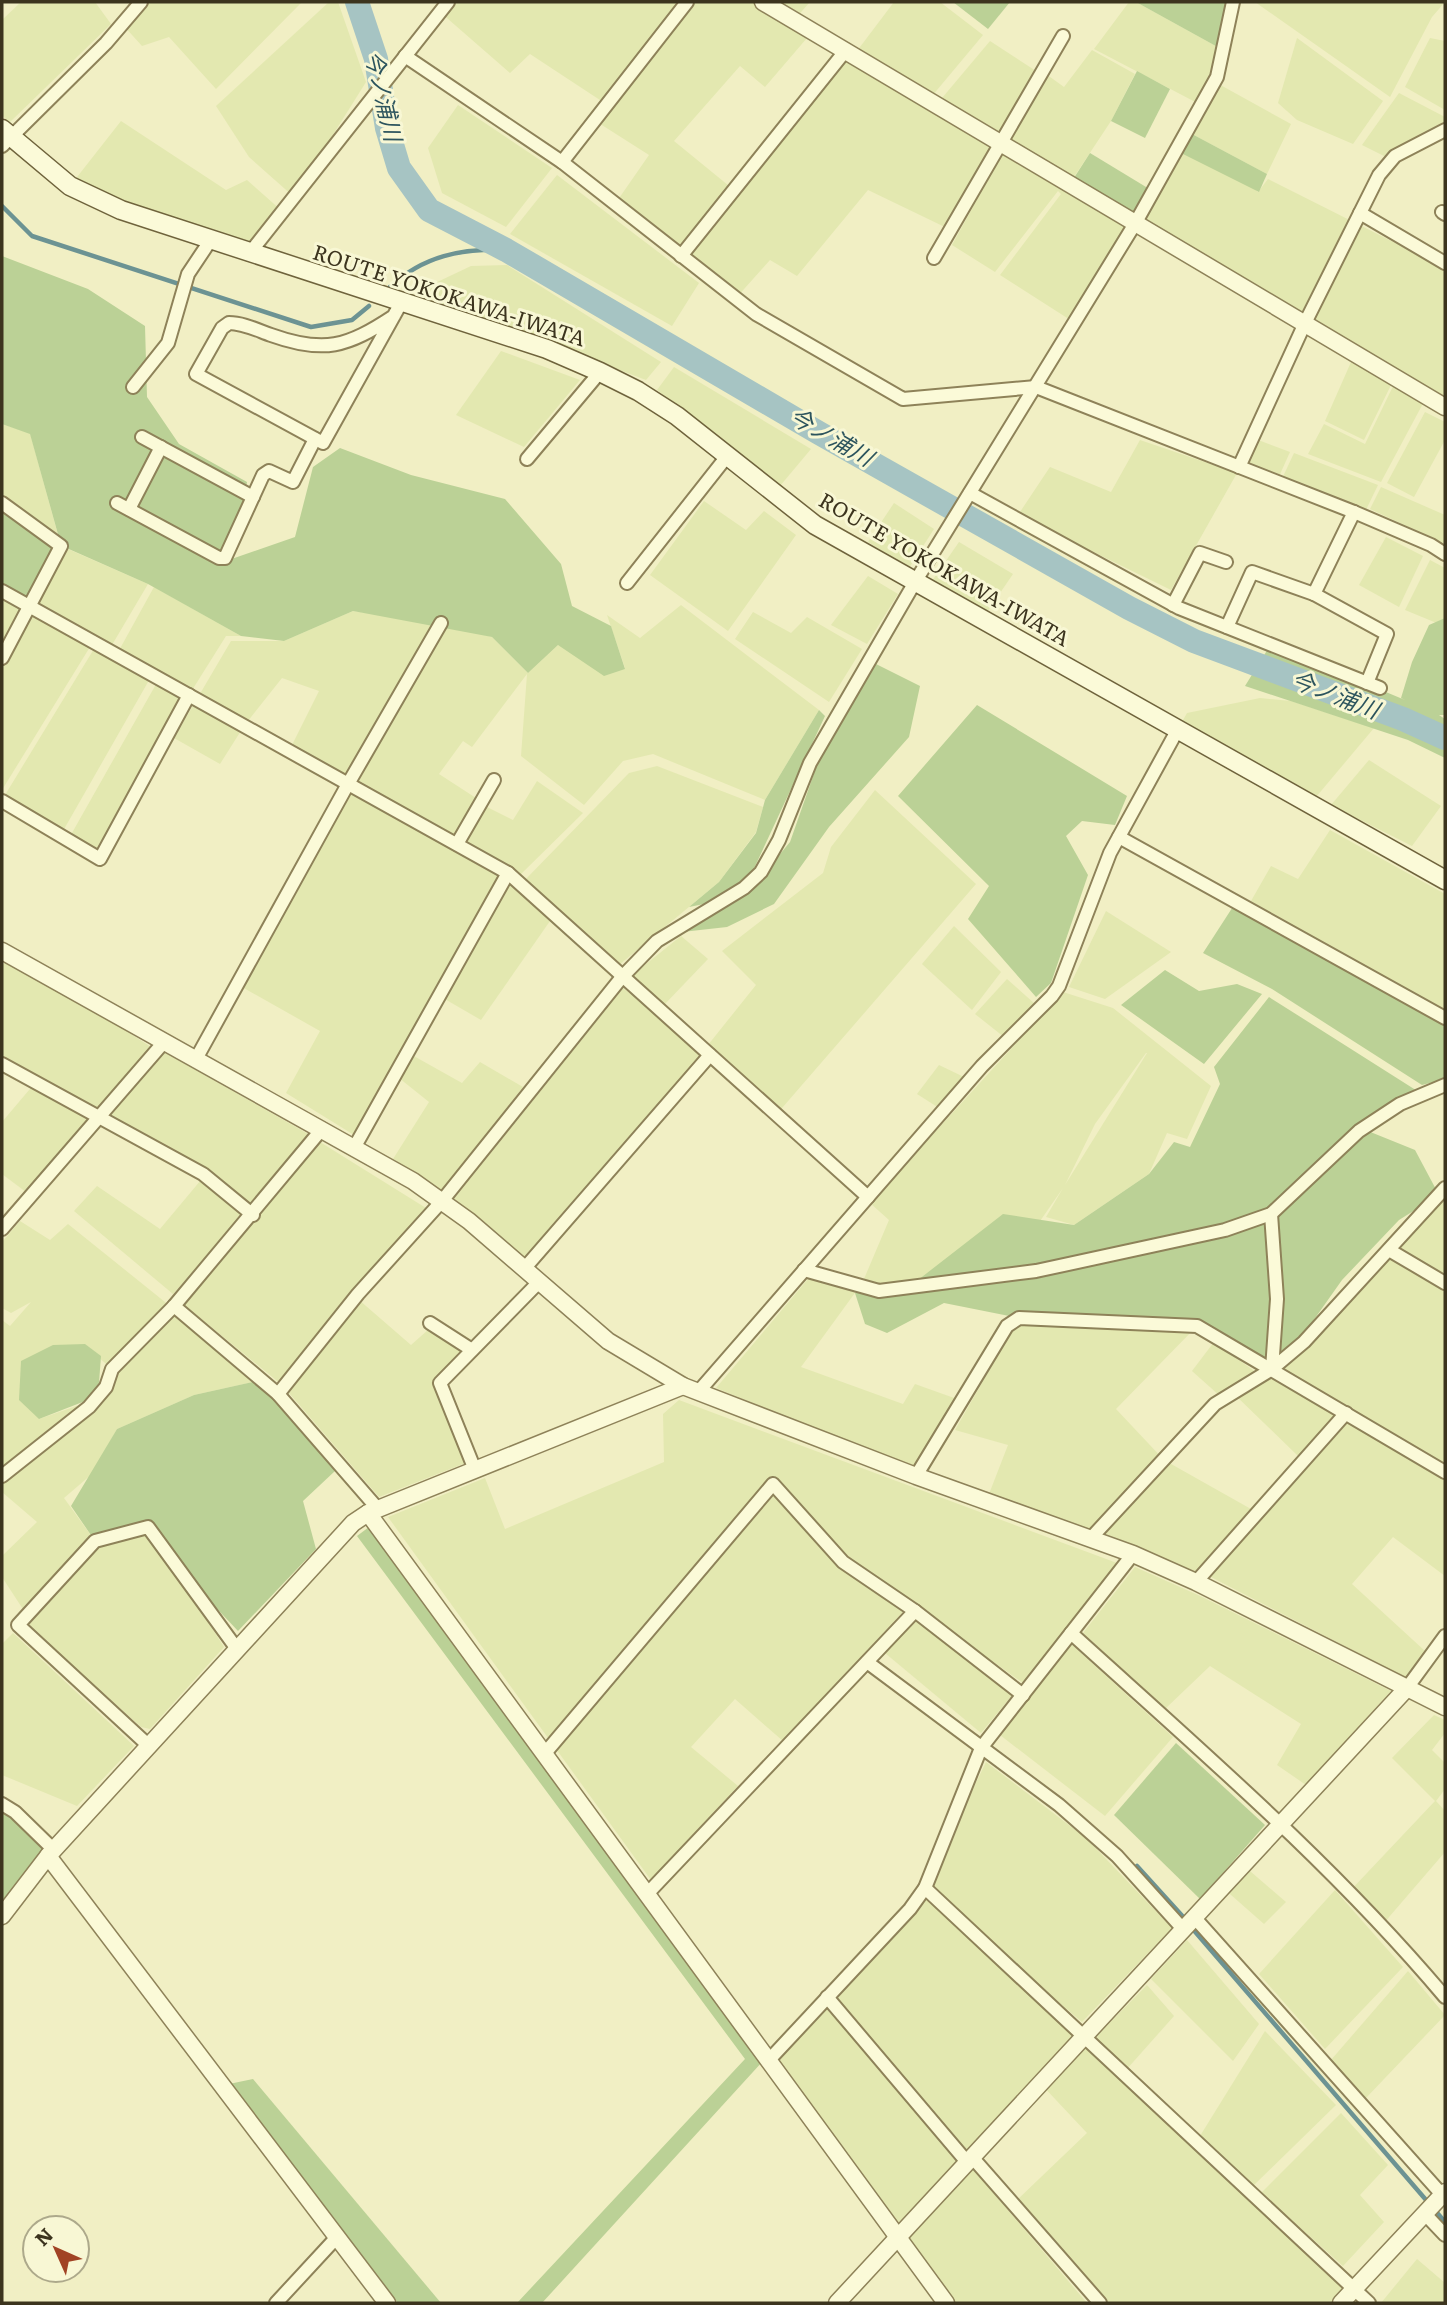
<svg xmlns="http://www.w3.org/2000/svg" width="1447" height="2305" font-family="Literata,'Noto Sans JP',serif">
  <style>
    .farmland { fill: #e3e8b0; fill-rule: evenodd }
    .green { fill: #bbd196 }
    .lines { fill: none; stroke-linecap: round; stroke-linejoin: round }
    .stream { stroke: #6c9393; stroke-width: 4.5 }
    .river { stroke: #a6c4c3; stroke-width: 24 }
    .minor-casing { stroke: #8e8259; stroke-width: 16 }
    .tertiary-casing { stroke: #8e8259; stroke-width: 19 }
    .secondary-casing { stroke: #6f633c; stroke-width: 21 }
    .minor { stroke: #fbfad8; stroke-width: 12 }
    .tertiary { stroke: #fbfad8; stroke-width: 16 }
    .secondary { stroke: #fbfad8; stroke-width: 18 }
    .labels { text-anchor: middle; stroke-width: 6; stroke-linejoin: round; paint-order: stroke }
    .street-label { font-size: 21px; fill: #3c341e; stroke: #f8f7d4 }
    .water-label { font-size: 23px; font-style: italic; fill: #2c545d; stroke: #f8f7d4 }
  </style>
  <rect width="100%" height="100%" fill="#f1efc4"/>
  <g class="farmland">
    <polygon points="21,2 95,2 111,24 9,123 2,115 2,20"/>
    <polygon points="141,2 302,2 216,89 169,37 142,46 123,25"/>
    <polygon points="329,2 338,2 366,82 294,197 249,157 216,106"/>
    <polygon points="448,2 810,2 794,20 813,31 765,87 740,66 674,141 734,190 681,256 615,204 649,155 594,120 606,104 530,54 510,73 440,12"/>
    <polygon points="894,2 940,2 983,35 932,96 857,51"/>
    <polygon points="1129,2 1136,2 1223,50 1215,82 1291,124 1267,174 1192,134 1258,192 1268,179 1445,268 1445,407 1427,396 1381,482 1308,454 1324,424 1365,444 1397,378 1395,377 1364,440 1325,421 1355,353 1136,222 1075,323 1000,275 1061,194 1058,191 995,272 952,245 1046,74 1064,87 1092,50 1135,74 1111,121 1070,183 1135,222 1201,105 1094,49"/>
    <polygon points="1255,2 1445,2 1432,17 1390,97"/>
    <polygon points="1297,38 1383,101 1353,144 1297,120 1278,103"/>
    <polygon points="1430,38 1445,41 1445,110 1405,87"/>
    <polygon points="990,41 1036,71 997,140 937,104"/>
    <polygon points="846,50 996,151 951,230 868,190 797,276 770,260 736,298 686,260"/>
    <polygon points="1399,93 1445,117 1445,130 1392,160 1362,145"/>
    <polygon points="458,105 552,168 506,227 442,193 428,148"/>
    <polygon points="121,121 226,190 247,180 282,211 249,254 70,186"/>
    <polygon points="557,175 699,283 672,326 510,234"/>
    <polygon points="507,265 661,362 646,380 414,293 471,266"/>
    <polygon points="501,351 580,380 524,447 456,415"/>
    <polygon points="674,367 811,449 780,486 657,390"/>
    <polygon points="1425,412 1445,422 1445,440 1414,497 1387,483"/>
    <polygon points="2,424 30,433 61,546 148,584 109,650 117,654 154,587 241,636 226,636 189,695 100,859 68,840 159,679 152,675 63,831 2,800 97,644 93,642 2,790 2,591 61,546 2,496"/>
    <polygon points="1253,438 1290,452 1277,481 1239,467"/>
    <polygon points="1140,440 1237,473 1171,590 1018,515 1050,467 1111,492"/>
    <polygon points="1294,453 1378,485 1363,516 1280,483"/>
    <polygon points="1381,487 1445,515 1445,544 1370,509"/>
    <polygon points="704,501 746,530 764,511 796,535 728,631 650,575"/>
    <polygon points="894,503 934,529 909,568 868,542"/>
    <polygon points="1386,537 1423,556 1399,607 1359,585"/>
    <polygon points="959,542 1013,574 987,612 932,581"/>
    <polygon points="1430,560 1445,568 1445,620 1439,624 1405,610"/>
    <polygon points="868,576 898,594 867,644 831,625"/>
    <polygon points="681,605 819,710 765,800 653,754 623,761 584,805 521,756 527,674 472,747 463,741 439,774 476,798 454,835 357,789 500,876 354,1135 286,1093 320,1031 242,987 347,784 289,751 319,691 282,678 244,726 220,764 174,738 231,641 284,641 353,611 441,623 492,637 528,673 558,645 625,668 607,615 640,638"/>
    <polygon points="753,612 791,633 807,617 862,649 829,702 735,639"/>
    <polygon points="1260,698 1291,701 1374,728 1311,803 1178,729 1187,713"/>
    <polygon points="1369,760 1441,806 1412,846 1331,805"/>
    <polygon points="657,766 763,807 756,832 719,882 619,965 525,880 629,773"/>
    <polygon points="537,781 583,813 519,876 507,866 466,843 487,807 513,820"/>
    <polygon points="875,790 976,884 776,1115 705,1052 527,1259 454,1199 623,988 704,1050 756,985 722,951 823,873 831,847"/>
    <polygon points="1330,830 1445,894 1445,1017 1251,901 1271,866 1298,879"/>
    <polygon points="509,881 550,921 481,1020 443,998"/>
    <polygon points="1106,911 1171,952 1105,999 1069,987"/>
    <polygon points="954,926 1001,972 972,1010 922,964"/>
    <polygon points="681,936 708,959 663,1006 630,977"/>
    <polygon points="10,956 151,1047 26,1192 2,1174 2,1122 35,1083 2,1064 2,966"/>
    <polygon points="1007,979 1035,1004 1004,1037 975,1014"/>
    <path d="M 1063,992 L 1113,1008 L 1211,1086 L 1187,1139 L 1167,1133 L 1149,1174 L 1074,1225 L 1046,1217 L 1063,1188 L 1038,1224 L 1023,1272 L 860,1286 L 801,1367 L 903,1404 L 915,1384 L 957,1399 L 914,1468 L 716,1388 L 808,1279 L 861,1286 L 889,1220 L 870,1203 ZM 1146,1053 L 1147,1053 L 1065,1185 L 1095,1124 Z"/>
    <polygon points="162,1051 310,1135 252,1207 203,1166 110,1115"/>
    <polygon points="412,1055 462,1083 480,1062 523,1087 443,1191 393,1159 429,1102 399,1078"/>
    <polygon points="939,1065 964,1077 939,1108 917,1094"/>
    <polygon points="320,1142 426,1208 351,1293 411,1345 429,1329 464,1352 435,1383 468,1462 379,1497 282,1385 183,1304"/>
    <polygon points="201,1180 244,1214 173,1294 74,1211 97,1186 160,1229"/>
    <polygon points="1445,1188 1445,1576 1393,1537 1352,1584 1425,1651 1407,1678 1209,1576 989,1494 1008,1445 955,1430 1019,1318 1197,1326 1116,1409 1164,1460 1251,1509 1298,1456 1233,1393 1272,1369"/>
    <path d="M 20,1221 L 50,1240 L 68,1224 L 262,1380 L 194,1395 L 117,1429 L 92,1474 L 64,1498 L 95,1541 L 148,1527 L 224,1647 L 150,1729 L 141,1727 L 29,1627 L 30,1620 L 2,1577 L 2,1556 L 37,1522 L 2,1492 L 2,1320 L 10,1326 L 31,1302 L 11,1313 L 2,1308 L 2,1242 ZM 84,1345 L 112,1369 L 88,1402 L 39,1419 Z"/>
    <polygon points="1214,1342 1257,1373 1220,1396 1192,1371"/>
    <polygon points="679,1400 1117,1563 1023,1683 911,1603 783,1741 735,1699 691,1747 738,1786 651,1880 388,1517 485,1478 505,1529 664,1462 663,1414"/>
    <polygon points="1135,1567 1198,1595 1391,1691 1306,1785 1277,1765 1301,1724 1210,1666 1165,1709 1083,1633"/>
    <polygon points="917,1620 1014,1693 981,1733 885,1653"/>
    <polygon points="13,1633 134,1746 77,1806 2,1775 2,1644"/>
    <polygon points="1071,1644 1173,1737 1105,1816 1000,1735"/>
    <polygon points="1434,1715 1445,1720 1445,1733 1432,1750 1445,1763 1445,1789 1436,1801 1445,1811 1445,1852 1383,1924 1350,1891 1435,1801 1392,1758"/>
    <polygon points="986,1762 1086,1838 1172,1928 1082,2022 941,1902 1354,2289 1341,2303 1100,2303 1013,2204 1087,2133 1040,2083 1063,2057 892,2229 769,2060 925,1888"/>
    <polygon points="1243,1865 1286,1902 1264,1924 1222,1887"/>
    <polygon points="1335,1890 1403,1967 1325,2049 1259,1974"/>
    <polygon points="1187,1940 1259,2024 1233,2061 1151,1979"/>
    <polygon points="1408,1971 1445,2015 1365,2099 1331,2060"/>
    <polygon points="1147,1985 1174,2016 1126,2070 1094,2039"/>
    <polygon points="1265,2031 1336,2105 1253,2186 1200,2136"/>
    <polygon points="1341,2113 1388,2165 1360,2195 1384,2222 1343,2266 1261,2193"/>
    <polygon points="967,2162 1087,2303 952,2303 897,2237"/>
    <polygon points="1417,2259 1445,2283 1445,2303 1381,2303"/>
  </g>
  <g class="green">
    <polygon points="953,2 1010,2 988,29"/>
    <polygon points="1136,2 1230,2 1223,50"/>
    <polygon points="1137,71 1170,89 1145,138 1111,121"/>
    <polygon points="1192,134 1267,174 1259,192 1181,153"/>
    <polygon points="1090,153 1151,190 1134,219 1072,181"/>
    <polygon points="2,256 88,289 145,326 147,397 179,444 247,482 240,530 220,563 295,537 313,467 340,448 411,475 505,499 561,564 572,606 611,626 625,669 604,676 558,645 528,673 492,637 353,611 284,641 241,636 148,584 62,546 30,607 2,591 2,503 61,545 30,434 2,424"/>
    <polygon points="1445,618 1445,715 1439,715 1445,719 1445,758 1408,740 1245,686 1271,644 1405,700 1401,698 1412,662 1429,625"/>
    <polygon points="876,664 920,686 909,737 829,827 774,904 727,927 682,932 752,888 790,842 817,765"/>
    <polygon points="977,705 1127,796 1115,825 1082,821 1066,836 1088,875 1051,983 1036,997 968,919 989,886 898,796"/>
    <polygon points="819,710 825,716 751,875 704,904 689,907 719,882 756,833 765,800"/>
    <polygon points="1236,902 1445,1018 1445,1079 1422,1085 1272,989 1203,953"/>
    <polygon points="1165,970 1199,991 1237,984 1262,994 1204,1064 1121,1005"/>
    <polygon points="1269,997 1422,1094 1363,1129 1415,1150 1439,1195 1399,1220 1342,1280 1272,1379 1197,1326 1152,1324 1093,1315 1019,1318 944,1303 887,1333 865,1324 855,1293 909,1287 1003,1214 1074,1225 1149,1174 1174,1142 1190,1147 1220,1084 1214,1067"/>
    <polygon points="85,1344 101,1356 98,1396 39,1419 19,1400 21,1361 53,1345"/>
    <polygon points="262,1380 308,1429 335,1471 303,1501 316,1549 238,1631 174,1563 148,1528 95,1541 71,1506 117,1429 194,1395"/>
    <polygon points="377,1521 763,2061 542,2303 517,2303 745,2059 357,1536"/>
    <polygon points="1176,1743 1265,1825 1200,1899 1114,1815"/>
    <polygon points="2,1809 19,1817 46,1849 2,1904"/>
    <polygon points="253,2079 441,2303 398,2303 229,2084"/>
  </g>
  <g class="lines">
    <g class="stream">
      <polyline points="2,206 32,236 311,327 352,320 369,306"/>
      <path d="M 390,287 C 423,256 462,248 506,250"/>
      <polyline points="1137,1866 1186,1920"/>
      <polyline points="1191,1927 1445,2222"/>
    </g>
    <polyline class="river" points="357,2 376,59 387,128 399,168 429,210 506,250 819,433 1129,608 1194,641 1403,719 1445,738"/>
    <g class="minor-casing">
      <g id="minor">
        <polyline points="405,56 562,162 756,314 903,399 1036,387 1354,512 1431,545 1445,554"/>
        <polyline points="2,146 106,43 141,2"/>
        <polyline points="562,162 687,2"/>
        <polyline points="1442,212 1445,214"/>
        <polyline points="1360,213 1445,263"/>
        <polyline points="249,254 448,2"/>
        <polyline points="681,256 846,50"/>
        <polyline points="934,258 1063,36"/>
        <path d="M 394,316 C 347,347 324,354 271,335 C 257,330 243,323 229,323 L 222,328 L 196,374 L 323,443 L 401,303"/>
        <polyline points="133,387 168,343 188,274 210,241"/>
        <polyline points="142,437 253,497"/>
        <polyline points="527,459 600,372"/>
        <polyline points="1239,467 1305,323 1379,175 1395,156 1445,130"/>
        <polyline points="970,493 1179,608 1380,688"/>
        <polyline points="2,503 61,546 2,658"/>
        <polyline points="117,503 219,558 225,558 263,475 269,471 293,482 315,439"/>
        <polyline points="129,509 161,447"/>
        <polyline points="627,583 728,455"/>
        <polyline points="2,591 508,873 868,1197"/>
        <polyline points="1314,594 1354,512"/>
        <polyline points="1173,605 1200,553 1226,562"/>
        <polyline points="1227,627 1252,572 1314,594 1387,634 1367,683"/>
        <polyline points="2,801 100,859 189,695"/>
        <polyline points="1119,837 1445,1018"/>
        <polyline points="457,844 494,780"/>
        <polyline points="196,1059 348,784 441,623"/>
        <polyline points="2,1064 203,1174 253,1215"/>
        <polyline points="354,1148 508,873"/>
        <polyline points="1271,1214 1277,1299 1272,1369"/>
        <polyline points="2,1229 164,1042"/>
        <polyline points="1389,1250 1445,1283"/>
        <polyline points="524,1269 710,1055"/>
        <polyline points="804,1270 879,1291 1036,1271 1225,1230 1271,1214 1359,1131 1400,1104 1445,1085"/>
        <polyline points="174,1306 278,1394 378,1509"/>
        <polyline points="430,1323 472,1350"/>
        <polyline points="699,1391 982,1066 1052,996 1059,986 1110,853 1178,729"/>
        <polyline points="278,1394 358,1294 442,1201 622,977 657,941 744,888 761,872 779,840 810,763 915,582 1136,222 1217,77 1233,2"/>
        <polyline points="475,1470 440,1383 539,1282"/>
        <polyline points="2,1476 89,1407 106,1387 112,1369 174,1306 322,1129"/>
        <polyline points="916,1476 1007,1326 1019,1318 1197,1326 1445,1472"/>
        <polyline points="1092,1537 1215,1404 1272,1369 1304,1342 1445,1188"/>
        <polyline points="1196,1582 1346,1413"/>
        <path d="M 1071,1633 C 1200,1750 1333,1864 1445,1997"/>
        <polyline points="867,1662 1059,1805 1117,1856 1183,1929"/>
        <polyline points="1407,1688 1445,1636"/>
        <polyline points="149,1746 18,1625 95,1541 148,1527 237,1649"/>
        <polyline points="546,1752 773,1484 843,1562 915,1611"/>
        <polyline points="2,1804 15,1812 54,1850"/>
        <polyline points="925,1888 1369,2303"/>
        <polyline points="648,1893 915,1611 1023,1695"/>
        <polyline points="1194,1917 1445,2198"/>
        <polyline points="827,1997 967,2162"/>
        <polyline points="769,2060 910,1909 925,1888 981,1748 1133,1554"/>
        <polyline points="972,2157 1100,2303"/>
        <polyline points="1425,2214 1445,2235"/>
        <polyline points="276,2303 337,2237"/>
      </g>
    </g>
    <g class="tertiary-casing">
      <g id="tertiary">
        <polyline points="763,2 1445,407"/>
        <polyline points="2,951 413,1181 469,1221 608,1341 683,1386 916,1476 1133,1554 1196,1582 1445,1707"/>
        <polyline points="368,1513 946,2303"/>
        <polyline points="48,1856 387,2303"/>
        <polyline points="2,1916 48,1856 353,1523 368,1513 683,1386"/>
        <polyline points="837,2303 1407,1688"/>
        <polyline points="1341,2303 1445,2192"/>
      </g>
    </g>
    <g class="secondary-casing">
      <polyline id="secondary" points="2,129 70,186 121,210 547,349 600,372 638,391 677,416 815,525 1445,880"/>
    </g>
    <use href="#minor" class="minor"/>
    <use href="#tertiary" class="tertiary"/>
    <use href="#secondary" class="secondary"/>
  </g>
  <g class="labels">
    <g class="street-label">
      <text transform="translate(449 296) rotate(18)" y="7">ROUTE YOKOKAWA-IWATA</text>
      <text transform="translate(944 570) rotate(30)" y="7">ROUTE YOKOKAWA-IWATA</text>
    </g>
    <g class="water-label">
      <text transform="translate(383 96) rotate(77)" y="8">今ノ浦川</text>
      <text transform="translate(831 437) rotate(30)" y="8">今ノ浦川</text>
      <text transform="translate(1335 695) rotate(21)" y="8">今ノ浦川</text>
    </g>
  </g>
  <rect width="1447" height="2305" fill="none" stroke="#3c341e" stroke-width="7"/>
  <g transform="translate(56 2249) rotate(315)"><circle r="33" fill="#f8f7d4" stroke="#ada98b" stroke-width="2"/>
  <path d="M0-5L12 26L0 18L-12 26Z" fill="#a14324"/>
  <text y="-10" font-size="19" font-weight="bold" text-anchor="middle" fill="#3c341e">N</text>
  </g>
</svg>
